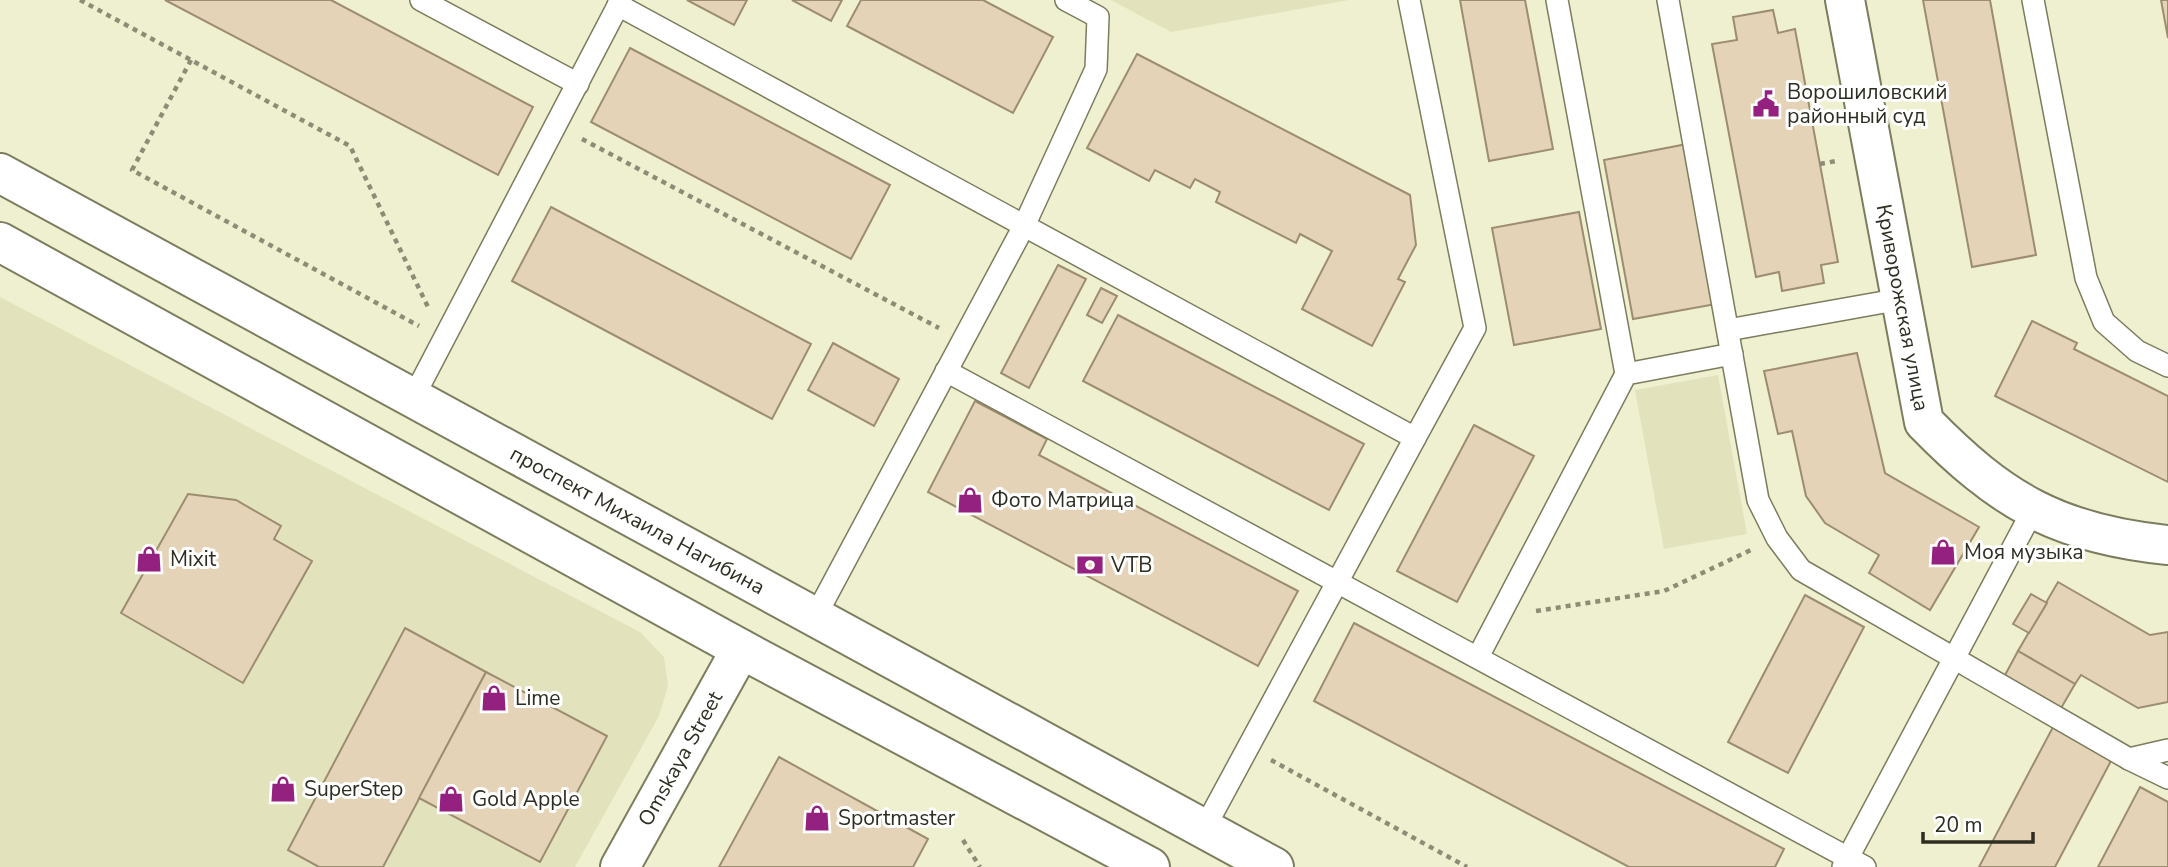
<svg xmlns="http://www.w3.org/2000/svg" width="2168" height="867" font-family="'Nunito Sans',sans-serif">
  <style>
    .built { fill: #e2e3bc }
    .building { fill: #e4d3b6; stroke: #9c8d71; stroke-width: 2 }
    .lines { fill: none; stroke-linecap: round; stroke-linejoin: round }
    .lane-casing { stroke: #7c7c5f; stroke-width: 24 }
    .street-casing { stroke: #7c7c5f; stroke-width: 42 }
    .primary-casing { stroke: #7c7c5f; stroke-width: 42 }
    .path { stroke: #8d8d77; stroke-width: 4.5; stroke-dasharray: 5 5; stroke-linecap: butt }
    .lane { stroke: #fff; stroke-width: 21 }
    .street { stroke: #fff; stroke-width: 38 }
    .primary { stroke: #fff; stroke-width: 38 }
    .labels { text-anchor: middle; stroke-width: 6; stroke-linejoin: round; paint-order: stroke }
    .poi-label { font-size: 21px; fill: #2d2d21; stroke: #fff; text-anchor: start }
    .street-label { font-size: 21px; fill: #2d2d21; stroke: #fff }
  </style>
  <rect width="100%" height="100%" fill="#eff0cf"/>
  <g class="built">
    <polygon points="1111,0 1349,0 1171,32"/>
    <polygon points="0,297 640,632 664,657 668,686 659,716 575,867 0,867"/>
    <polygon points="1718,375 1747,534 1664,549 1635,390"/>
  </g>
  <g class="building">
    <polygon points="165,0 331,0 533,107 498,175"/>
    <polygon points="687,0 747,0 734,25"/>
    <polygon points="792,0 842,0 831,21"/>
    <polygon points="861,0 983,0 1053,37 1013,113 847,26"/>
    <polygon points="1460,0 1525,0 1553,149 1489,161"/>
    <polygon points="1923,0 1990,0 2036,255 1972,267"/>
    <polygon points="2161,0 2168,0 2168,38"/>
    <polygon points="1773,10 1778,33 1795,29 1838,262 1821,265 1824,283 1782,291 1779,272 1756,277 1712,44 1737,40 1733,17"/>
    <polygon points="630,48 890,185 851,259 591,122"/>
    <polygon points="1137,54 1410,195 1416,245 1398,279 1405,282 1372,346 1302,309 1332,251 1300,234 1296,243 1216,202 1220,192 1195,179 1190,188 1155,170 1149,181 1087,148"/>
    <polygon points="1687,144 1716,304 1633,319 1604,160"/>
    <polygon points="551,207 811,344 772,419 512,281"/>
    <polygon points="1579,212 1601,329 1514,345 1492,228"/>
    <polygon points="1058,265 1086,279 1029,388 1001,373"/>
    <polygon points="1101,288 1117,296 1102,323 1087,315"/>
    <polygon points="1118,315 1364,444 1329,510 1083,381"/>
    <polygon points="2032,321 2077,343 2074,349 2168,396 2168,482 1995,396"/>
    <polygon points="833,343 899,379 874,426 808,390"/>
    <polygon points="1857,353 1885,473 1979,527 1930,610 1869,573 1879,555 1825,523 1806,496 1792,431 1778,434 1764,371"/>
    <polygon points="975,401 1047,439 1039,455 1298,591 1258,666 928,492"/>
    <polygon points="1474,425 1534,456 1457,602 1397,571"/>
    <polygon points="188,494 236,500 281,526 274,539 312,561 243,683 121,613"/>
    <polygon points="2058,582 2150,635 2168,632 2168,702 2138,708 2081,675 2075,684 2018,651"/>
    <polygon points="2031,594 2047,603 2029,633 2013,624"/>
    <polygon points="1805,595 1864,627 1788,773 1728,742"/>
    <polygon points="1354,623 1784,849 1775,867 1629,867 1314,701"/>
    <polygon points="405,628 486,672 383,867 319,867 288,850"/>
    <polygon points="2018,651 2075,684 2060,710 2004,677"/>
    <polygon points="486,672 607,736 540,862 419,798"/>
    <polygon points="2053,727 2112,759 2055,867 1979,867"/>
    <polygon points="779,757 928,839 913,867 719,867"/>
    <polygon points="2140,787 2168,802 2168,867 2098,867"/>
  </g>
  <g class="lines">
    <g class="lane-casing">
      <g id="lane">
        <polyline points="421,0 578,84"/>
        <polyline points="1409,0 1475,328 1415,438"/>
        <polyline points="1557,0 1626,374"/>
        <polyline points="1668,0 1758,500 1777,538 1801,570 2129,759 2168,778"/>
        <polyline points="2033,0 2086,278 2104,322 2137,351 2168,366"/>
        <polyline points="618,5 1415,438 1204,829"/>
        <polyline points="1728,330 1901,299"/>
        <polyline points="946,371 1865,867"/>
        <polyline points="413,398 621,0"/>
        <polyline points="815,617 1024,226 1096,69 1098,17 1066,0"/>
        <polyline points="1478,657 1626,374 1732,354"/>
        <polyline points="2129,759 2168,750"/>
        <polyline points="1843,867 2033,510"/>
      </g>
    </g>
    <g class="street-casing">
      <g id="street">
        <path id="s1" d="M 1845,0 L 1924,422 C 2001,501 2058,534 2168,545"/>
        <path id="s2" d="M 620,867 L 741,649"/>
      </g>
    </g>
    <g class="primary-casing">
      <g id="primary">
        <path id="s3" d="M 0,173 L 1274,867"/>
        <polyline points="0,242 741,649 1150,867"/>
      </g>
    </g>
    <g class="path">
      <polyline points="80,0 350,146 428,307"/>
      <polyline points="191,60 132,170 419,326"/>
      <polyline points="582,139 939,328"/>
      <polyline points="1820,164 1836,161"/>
      <polyline points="1536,611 1664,591 1751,550"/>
      <polyline points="1271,760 1467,867"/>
      <polyline points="963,840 980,867"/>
    </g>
    <use href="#lane" class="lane"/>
    <use href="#street" class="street"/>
    <use href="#primary" class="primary"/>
  </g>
  <defs>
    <g id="civic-bare" transform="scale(2.1)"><path d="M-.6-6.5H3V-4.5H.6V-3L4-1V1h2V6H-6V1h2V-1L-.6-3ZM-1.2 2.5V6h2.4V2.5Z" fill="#942180" stroke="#fff" stroke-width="2.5" paint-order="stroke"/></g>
    <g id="shop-bare" transform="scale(2.1)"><path d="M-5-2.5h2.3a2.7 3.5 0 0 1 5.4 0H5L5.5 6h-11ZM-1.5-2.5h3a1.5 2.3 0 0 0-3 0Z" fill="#942180" stroke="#fff" stroke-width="2.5" paint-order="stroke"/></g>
    <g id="bank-bare" transform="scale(2.1)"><path d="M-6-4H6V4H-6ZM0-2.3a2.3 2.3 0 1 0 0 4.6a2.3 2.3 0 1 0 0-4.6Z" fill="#942180" stroke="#fff" stroke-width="2.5" paint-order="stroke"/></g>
  </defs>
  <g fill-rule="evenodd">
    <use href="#civic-bare" x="1766" y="104"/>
    <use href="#shop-bare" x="970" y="500"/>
    <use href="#shop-bare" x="1943" y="552"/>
    <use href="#shop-bare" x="149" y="559"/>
    <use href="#bank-bare" x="1090" y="565"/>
    <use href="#shop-bare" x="494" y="698"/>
    <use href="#shop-bare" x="283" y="789"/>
    <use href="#shop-bare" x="451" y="799"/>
    <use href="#shop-bare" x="817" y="818"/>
  </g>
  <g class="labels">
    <g class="poi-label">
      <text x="1787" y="99">Ворошиловский<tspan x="1787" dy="24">районный суд</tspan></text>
      <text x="991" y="507">Фото Матрица</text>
      <text x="1964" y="559">Моя музыка</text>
      <text x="170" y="566">Mixit</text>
      <text x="1111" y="572">VTB</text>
      <text x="515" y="705">Lime</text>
      <text x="304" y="796">SuperStep</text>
      <text x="472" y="806">Gold Apple</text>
      <text x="838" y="825">Sportmaster</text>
    </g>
    <g class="street-label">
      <text dy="7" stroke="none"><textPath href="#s1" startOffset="313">Криворожская улица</textPath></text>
      <text dy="7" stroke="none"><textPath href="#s3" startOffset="726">проспект Михаила Нагибина</textPath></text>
      <text dy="7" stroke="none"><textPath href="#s2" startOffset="124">Omskaya Street</textPath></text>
    </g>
  </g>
  <path d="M1923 832v10h110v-10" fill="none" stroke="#2d2d21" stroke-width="3.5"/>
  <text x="1934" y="832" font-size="21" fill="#2d2d21" stroke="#ffffff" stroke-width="5" paint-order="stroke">20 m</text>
</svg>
